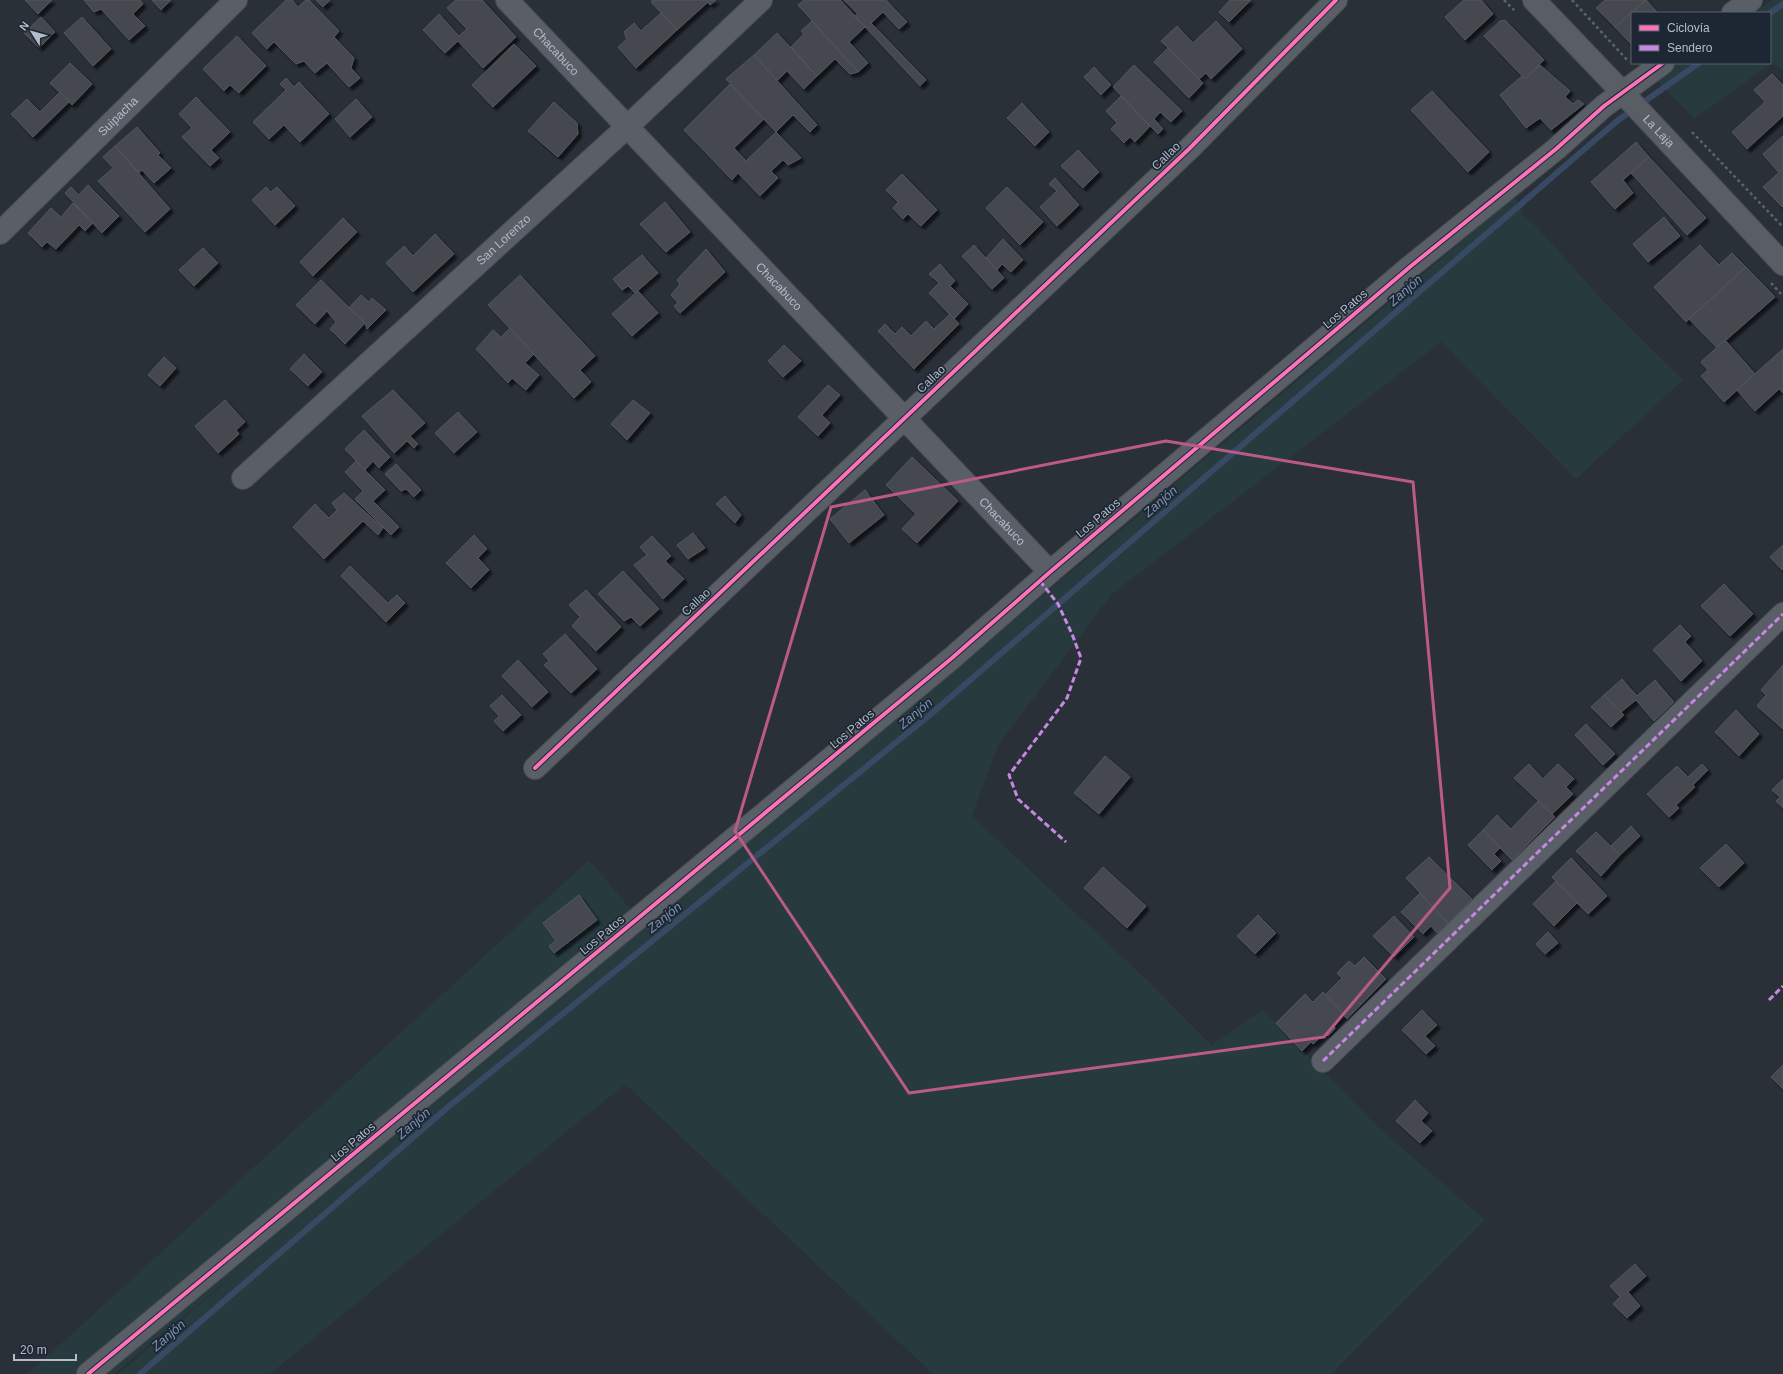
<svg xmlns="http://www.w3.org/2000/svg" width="1783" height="1374" font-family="Arial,sans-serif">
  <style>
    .green { fill: #273a3e }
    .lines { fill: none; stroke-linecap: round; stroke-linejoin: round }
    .stream { stroke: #384963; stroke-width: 6 }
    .building { fill: #444950; stroke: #52575f; filter: url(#shadow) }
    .minor-casing { stroke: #484c53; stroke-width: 24 }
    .secondary-casing { stroke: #484c53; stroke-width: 24 }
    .path { stroke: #5d636a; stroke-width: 2.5; stroke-dasharray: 3 3; stroke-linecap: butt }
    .minor { stroke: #5a5e66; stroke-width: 22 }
    .secondary { stroke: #595d64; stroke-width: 22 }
    .quiet { stroke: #c787e3; stroke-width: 3; stroke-dasharray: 6 3; stroke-linecap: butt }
    .cycleway-casing { stroke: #1d2633; stroke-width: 6 }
    .cycleway { stroke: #fb73b8; stroke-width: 4 }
    .marked { fill: none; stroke: #bc5a87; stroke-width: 3; stroke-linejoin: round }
    .labels { text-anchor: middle; stroke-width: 3.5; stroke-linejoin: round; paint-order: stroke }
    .street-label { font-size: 12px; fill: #b4bcc9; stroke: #1d2633 }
    .water-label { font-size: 13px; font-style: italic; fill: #7c92b1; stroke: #1d2633 }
  </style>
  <defs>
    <filter id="shadow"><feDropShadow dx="3.5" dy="3.5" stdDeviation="1" flood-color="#0009"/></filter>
  </defs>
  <rect width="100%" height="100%" fill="#2a3038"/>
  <g class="green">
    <polygon points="1772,0 1783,0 1783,71 1772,63 1694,119 1653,76 1674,63 1770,63 1770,13 1754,13"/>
    <polygon points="1515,196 1523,216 1537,227 1603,301 1683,380 1576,479 1441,342 1112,594 998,745 972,816 1147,980 1211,1045 1263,1010 1378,1127 1485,1220 1331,1374 933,1374 625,1084 270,1374 118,1374 266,1248 114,1374 27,1374 71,1335 589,860 635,914 644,928 1070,573"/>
  </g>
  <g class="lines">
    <g class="stream">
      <polyline points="1770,13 1783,4"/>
      <polyline points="140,1374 447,1108 931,714 1617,121 1699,63"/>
    </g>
  </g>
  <g class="building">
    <polygon points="25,0 52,0 38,14"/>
    <polygon points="84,0 140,0 143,4 133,14 145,26 129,40 101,9 94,12"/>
    <polygon points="152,0 171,0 161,10"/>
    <polygon points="286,0 292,0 298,7 306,0 309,0 339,31 334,37 354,58 351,68 360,78 349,87 327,63 315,73 304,61 296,64 274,42 267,49 252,33"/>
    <polygon points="316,0 330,0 323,7"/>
    <polygon points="456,0 482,0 516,37 483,68 458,41 445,53 423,30 439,14 459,36 467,29 447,8"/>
    <polygon points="653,0 716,0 710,5 708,2 677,30 651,2"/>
    <polygon points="804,0 840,0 865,27 849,42 868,63 858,72 798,5"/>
    <polygon points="844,0 886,0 907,22 899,29 883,12 871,23 926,80 920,86 855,16 858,14"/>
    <polygon points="1230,0 1251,0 1229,22 1219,12"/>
    <polygon points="1464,0 1481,0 1493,14 1465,40 1445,17"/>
    <polygon points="1605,0 1646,0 1615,27 1596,8"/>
    <polygon points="1646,0 1658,13 1632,13 1632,45 1615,27"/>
    <polygon points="661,13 677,30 636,68 618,47 627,39 624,32 634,23 641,31"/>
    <polygon points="41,17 55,32 39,48 24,33"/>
    <polygon points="82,17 111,49 93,66 64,33"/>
    <polygon points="1505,20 1544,60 1525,79 1484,36 1500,21"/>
    <polygon points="812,21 858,72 850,74 835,59 817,76 791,47 804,34 801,31"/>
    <polygon points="1216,21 1242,49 1211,79 1206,73 1199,79 1161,41 1177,26 1193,43"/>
    <polygon points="777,33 817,76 804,89 787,71 777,81 754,55"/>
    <polygon points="237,36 266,66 239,93 230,85 224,91 203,69"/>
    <polygon points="514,44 536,66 493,107 472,85"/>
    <polygon points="1167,49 1169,49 1203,83 1189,98 1154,62"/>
    <polygon points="754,55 817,125 810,132 793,115 776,132 726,79"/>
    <polygon points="70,63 92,84 72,105 50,83"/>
    <polygon points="1134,65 1182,111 1171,122 1160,112 1154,119 1163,129 1158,134 1113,87"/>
    <polygon points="1540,65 1570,91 1565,97 1573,104 1578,100 1584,104 1551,130 1540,118 1526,128 1500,95 1522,76 1525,79"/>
    <polygon points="1094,67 1111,85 1101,95 1084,77"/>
    <polygon points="1772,74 1783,85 1783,116 1747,149 1732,132 1765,102 1754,90"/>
    <polygon points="286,78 294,87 299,82 329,114 300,142 284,125 269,139 253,122 286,90 280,84"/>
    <polygon points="730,84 764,119 734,148 746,161 776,132 801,158 788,165 783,160 771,171 778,178 760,196 738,173 732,180 684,130"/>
    <polygon points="1432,91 1489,152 1468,172 1411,110"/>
    <polygon points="60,92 70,101 33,137 11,114 27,99 40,112"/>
    <polygon points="1121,96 1150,126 1135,142 1130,137 1124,143 1111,129 1117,123 1106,111"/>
    <polygon points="196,97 230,132 211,150 219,158 210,166 182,137 192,128 179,114"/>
    <polygon points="356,99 372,117 350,137 335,119"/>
    <polygon points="554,102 577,123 578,134 558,157 528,131"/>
    <polygon points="1022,103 1049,132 1035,146 1007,118"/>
    <polygon points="137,127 160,153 158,155 171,168 154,183 142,170 139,173 115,146"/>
    <polygon points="1783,136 1783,169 1779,173 1763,154"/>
    <polygon points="1636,142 1649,157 1623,180 1633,193 1615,209 1591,182"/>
    <polygon points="115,146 170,209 145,232 98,181 113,168 103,157"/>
    <polygon points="1078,150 1099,172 1083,188 1061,166"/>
    <polygon points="1649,157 1706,218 1687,235 1631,173"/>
    <polygon points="1783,169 1783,206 1782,207 1763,187"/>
    <polygon points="902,174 937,210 921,226 908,214 903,219 893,208 898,202 886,190"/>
    <polygon points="1055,178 1079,205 1057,226 1040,207 1057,191 1049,184"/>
    <polygon points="88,185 119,216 102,233 65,193 71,187 79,195"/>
    <polygon points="266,187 271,192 277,187 295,206 275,225 252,200"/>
    <polygon points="1007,187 1043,222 1020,245 986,208"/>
    <polygon points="665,202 690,232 666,252 640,224"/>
    <polygon points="73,203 93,223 85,231 79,225 56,249 47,242 42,247 28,233 51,208 61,217"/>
    <polygon points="1664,217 1680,236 1648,262 1633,244"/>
    <polygon points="343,218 357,232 313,276 300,262"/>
    <polygon points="435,234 454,254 413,292 386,263 404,246 413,256"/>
    <polygon points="1003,239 1023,260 1011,272 1002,264 997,270 986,258"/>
    <polygon points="974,245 1004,278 992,289 962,256"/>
    <polygon points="1700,245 1719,265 1732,253 1746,267 1686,322 1654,287"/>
    <polygon points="203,248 218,263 194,286 179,270"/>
    <polygon points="706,249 725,272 680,313 674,306 678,303 671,295 680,284 677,280"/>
    <polygon points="642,255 658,273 635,293 628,286 622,290 613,279"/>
    <polygon points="940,264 955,281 950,286 968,304 954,319 929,293 939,283 929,274"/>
    <polygon points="1746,267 1775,297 1717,348 1689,319"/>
    <polygon points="520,275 595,356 580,370 591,382 574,398 488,305"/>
    <polygon points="321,280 365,323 345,344 330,329 336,322 327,311 315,324 296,305"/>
    <polygon points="638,291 658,313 632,336 612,314"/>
    <polygon points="361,295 369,302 372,298 386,310 367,329 365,323 349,308"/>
    <polygon points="950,314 959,324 914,369 878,331 885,324 895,334 902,327 911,336 926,321 934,329"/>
    <polygon points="510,328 534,354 525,363 539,375 526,390 512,378 508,383 476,349 493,330 501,337"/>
    <polygon points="1725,340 1755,374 1724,402 1701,376 1708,370 1701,362"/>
    <polygon points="784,345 801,361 783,377 768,361"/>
    <polygon points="1783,349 1783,393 1779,389 1755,411 1737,390"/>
    <polygon points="304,354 322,372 308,386 290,369"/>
    <polygon points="164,357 176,368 160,386 148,375"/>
    <polygon points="828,385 840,395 822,415 830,423 818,436 798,417"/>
    <polygon points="393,390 425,423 410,436 418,444 414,448 407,441 394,453 362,416"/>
    <polygon points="225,400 245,422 236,430 239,434 218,453 195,426"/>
    <polygon points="633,400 650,413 627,440 611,424"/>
    <polygon points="458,412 477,432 454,453 435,433"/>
    <polygon points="364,430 390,457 379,468 373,461 365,470 345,449"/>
    <polygon points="912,457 958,501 917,543 902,529 916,514 886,485"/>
    <polygon points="356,461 385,490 373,501 399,527 391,535 355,499 363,491 345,472"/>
    <polygon points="396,464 421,490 414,497 406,489 401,491 385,474"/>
    <polygon points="865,490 884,515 849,543 830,519"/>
    <polygon points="344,493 383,528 378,535 363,521 324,559 293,527 315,504 329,518 337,510 332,503"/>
    <polygon points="725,496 741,515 735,523 716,504"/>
    <polygon points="693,533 705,548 688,559 677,545"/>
    <polygon points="474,535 487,549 478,558 489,570 471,588 446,563"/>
    <polygon points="652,536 671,556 665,561 684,579 663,599 634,565 647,555 640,547"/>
    <polygon points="1783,545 1783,569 1782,570 1770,557"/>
    <polygon points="350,566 388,603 397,595 405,603 386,622 341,576"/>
    <polygon points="623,571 659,609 640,626 631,617 624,621 598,594"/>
    <polygon points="1724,584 1753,614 1730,636 1701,606"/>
    <polygon points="586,590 621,627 596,651 572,626 580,617 569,605"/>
    <polygon points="1680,625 1691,636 1685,642 1702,661 1681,681 1653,650"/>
    <polygon points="565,634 597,669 571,693 544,665 549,661 543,654"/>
    <polygon points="518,660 548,692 532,707 502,676"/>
    <polygon points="1783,665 1783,729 1757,706 1766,695 1761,690"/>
    <polygon points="1622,679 1637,696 1655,680 1674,702 1654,721 1636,700 1621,712 1604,695"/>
    <polygon points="502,695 521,715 503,731 494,721 499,716 490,706"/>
    <polygon points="1604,695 1624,715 1611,727 1591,707"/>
    <polygon points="1736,710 1759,734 1739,756 1715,732"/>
    <polygon points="1586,724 1615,754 1603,765 1575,735"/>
    <polygon points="1105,756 1130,777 1099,814 1074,793"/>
    <polygon points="1529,764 1543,779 1558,764 1574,779 1566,787 1573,794 1552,814 1514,778"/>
    <polygon points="1702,764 1708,770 1693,785 1695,787 1676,805 1679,808 1669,817 1647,794 1677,766 1688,777"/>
    <polygon points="1783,779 1783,808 1776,801 1780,797 1772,790"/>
    <polygon points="1538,801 1555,817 1512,860 1483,830 1497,815 1511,829"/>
    <polygon points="1631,826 1640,836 1620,855 1611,846"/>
    <polygon points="1483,830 1500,848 1494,854 1501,861 1492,870 1468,845"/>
    <polygon points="1596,832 1620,855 1601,876 1576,851"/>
    <polygon points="1726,844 1744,863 1719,887 1700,868"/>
    <polygon points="1429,857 1472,899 1448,923 1406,878"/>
    <polygon points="1571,858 1607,896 1588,914 1552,877"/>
    <polygon points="1103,867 1146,906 1127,928 1084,888"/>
    <polygon points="1556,881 1577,903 1554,926 1533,904"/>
    <polygon points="1420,893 1448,923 1437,933 1431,926 1423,934 1401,912"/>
    <polygon points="579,895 597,920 554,953 549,946 556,941 543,923"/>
    <polygon points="1258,915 1276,933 1255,954 1237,936"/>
    <polygon points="1394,916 1414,937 1394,957 1373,936"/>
    <polygon points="1548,932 1558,943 1545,954 1536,944"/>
    <polygon points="1364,957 1386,979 1347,1019 1325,995 1342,978 1337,973 1349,961 1355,966"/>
    <polygon points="1323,992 1344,1015 1334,1025 1335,1029 1328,1036 1325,1033 1313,1044 1311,1042 1302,1051 1276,1023 1305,994 1313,1002"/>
    <polygon points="1422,1010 1437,1025 1425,1036 1435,1046 1426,1054 1402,1030"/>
    <polygon points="1783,1065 1783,1089 1771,1077"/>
    <polygon points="1415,1100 1428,1113 1421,1121 1432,1131 1420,1143 1396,1121"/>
    <polygon points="1635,1264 1646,1276 1628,1292 1640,1306 1627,1318 1613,1304 1620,1297 1610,1286"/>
  </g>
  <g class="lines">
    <g class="minor-casing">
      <g id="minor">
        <path id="s1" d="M 507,0 L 1050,572"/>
        <polyline points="1733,13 1751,0"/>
        <path id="s2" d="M 0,233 L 236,0"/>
        <path id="s3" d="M 243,478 L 627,127 L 761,0"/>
        <polyline points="535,768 1189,149 1336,0"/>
        <polyline points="1323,1061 1783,614"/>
        <polyline points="88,1374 952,658 1050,572 1411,266 1556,149 1604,106 1663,63"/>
      </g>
    </g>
    <g class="secondary-casing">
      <g id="secondary">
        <path id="s4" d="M 1534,0 L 1622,92 L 1783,264"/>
      </g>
    </g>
    <g class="path">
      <polyline points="1504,0 1514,10"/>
      <polyline points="1572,0 1629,62"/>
      <polyline points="1692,132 1783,227"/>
      <polyline points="1771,283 1783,296"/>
    </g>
    <use href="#minor" class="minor"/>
    <use href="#secondary" class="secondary"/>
    <g class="quiet">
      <polyline points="1040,581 1058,604 1072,634 1081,658 1067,698 1009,775 1018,799 1066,842"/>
      <polyline points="1769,1000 1783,986"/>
      <polyline points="1323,1061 1783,614"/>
    </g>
    <g class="cycleway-casing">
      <g id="cycleway">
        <polyline points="535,768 1189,149 1336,0"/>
        <polyline points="88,1374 952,658 1050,572 1411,266 1556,149 1604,106 1663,63"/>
      </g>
    </g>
    <use href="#cycleway" class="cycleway"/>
  </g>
  <path class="marked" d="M 1166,441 L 1413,482 L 1450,888 L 1324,1037 L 909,1093 L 735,831 L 831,507 Z"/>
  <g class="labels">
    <g class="street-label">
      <text dy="4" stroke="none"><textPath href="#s1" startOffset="71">Chacabuco</textPath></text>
      <text dy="4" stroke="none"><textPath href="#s2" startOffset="166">Suipacha</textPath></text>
      <text dy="4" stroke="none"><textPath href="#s4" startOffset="181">La Laja</textPath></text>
      <text transform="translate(1166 156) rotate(-44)" y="4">Callao</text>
      <text dy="4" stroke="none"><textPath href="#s3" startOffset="353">San Lorenzo</textPath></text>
      <text dy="4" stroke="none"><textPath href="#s1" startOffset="395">Chacabuco</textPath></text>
      <text transform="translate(1345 309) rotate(-40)" y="4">Los Patos</text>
      <text transform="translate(931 379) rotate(-44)" y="4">Callao</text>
      <text transform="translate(1098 518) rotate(-40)" y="4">Los Patos</text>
      <text dy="4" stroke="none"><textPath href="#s1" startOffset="719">Chacabuco</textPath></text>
      <text transform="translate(696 602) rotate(-43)" y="4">Callao</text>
      <text transform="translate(852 729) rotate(-40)" y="4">Los Patos</text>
      <text transform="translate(602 935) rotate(-40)" y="4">Los Patos</text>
      <text transform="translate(353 1142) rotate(-40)" y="4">Los Patos</text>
    </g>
    <g class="water-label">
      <text transform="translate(1405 290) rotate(-41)" y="5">Zanjón</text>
      <text transform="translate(1160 501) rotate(-41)" y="5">Zanjón</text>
      <text transform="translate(915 713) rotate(-40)" y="5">Zanjón</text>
      <text transform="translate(664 917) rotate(-39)" y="5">Zanjón</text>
      <text transform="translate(413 1123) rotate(-41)" y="5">Zanjón</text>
      <text transform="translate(168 1335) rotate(-41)" y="5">Zanjón</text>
    </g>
  </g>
  <rect x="1631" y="12" width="140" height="52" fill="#1d2633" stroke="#59626f"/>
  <rect x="1639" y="25" width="20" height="6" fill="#fb73b8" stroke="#59626f"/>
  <text x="1667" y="32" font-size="12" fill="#b4bcc9">Ciclovía</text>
  <rect x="1639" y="45" width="20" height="6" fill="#c787e3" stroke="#59626f"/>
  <text x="1667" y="52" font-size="12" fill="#b4bcc9">Sendero</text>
  <g transform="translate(32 32) rotate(307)" stroke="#1d2633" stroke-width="3" paint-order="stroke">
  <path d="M0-3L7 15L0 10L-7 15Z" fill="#b4bcc9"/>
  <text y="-6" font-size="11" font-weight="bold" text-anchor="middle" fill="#b4bcc9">N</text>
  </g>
  <path d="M14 1354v6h62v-6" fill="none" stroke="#b4bcc9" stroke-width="2"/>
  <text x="20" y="1354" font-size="12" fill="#b4bcc9" stroke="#1d2633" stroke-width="3" paint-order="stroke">20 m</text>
</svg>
